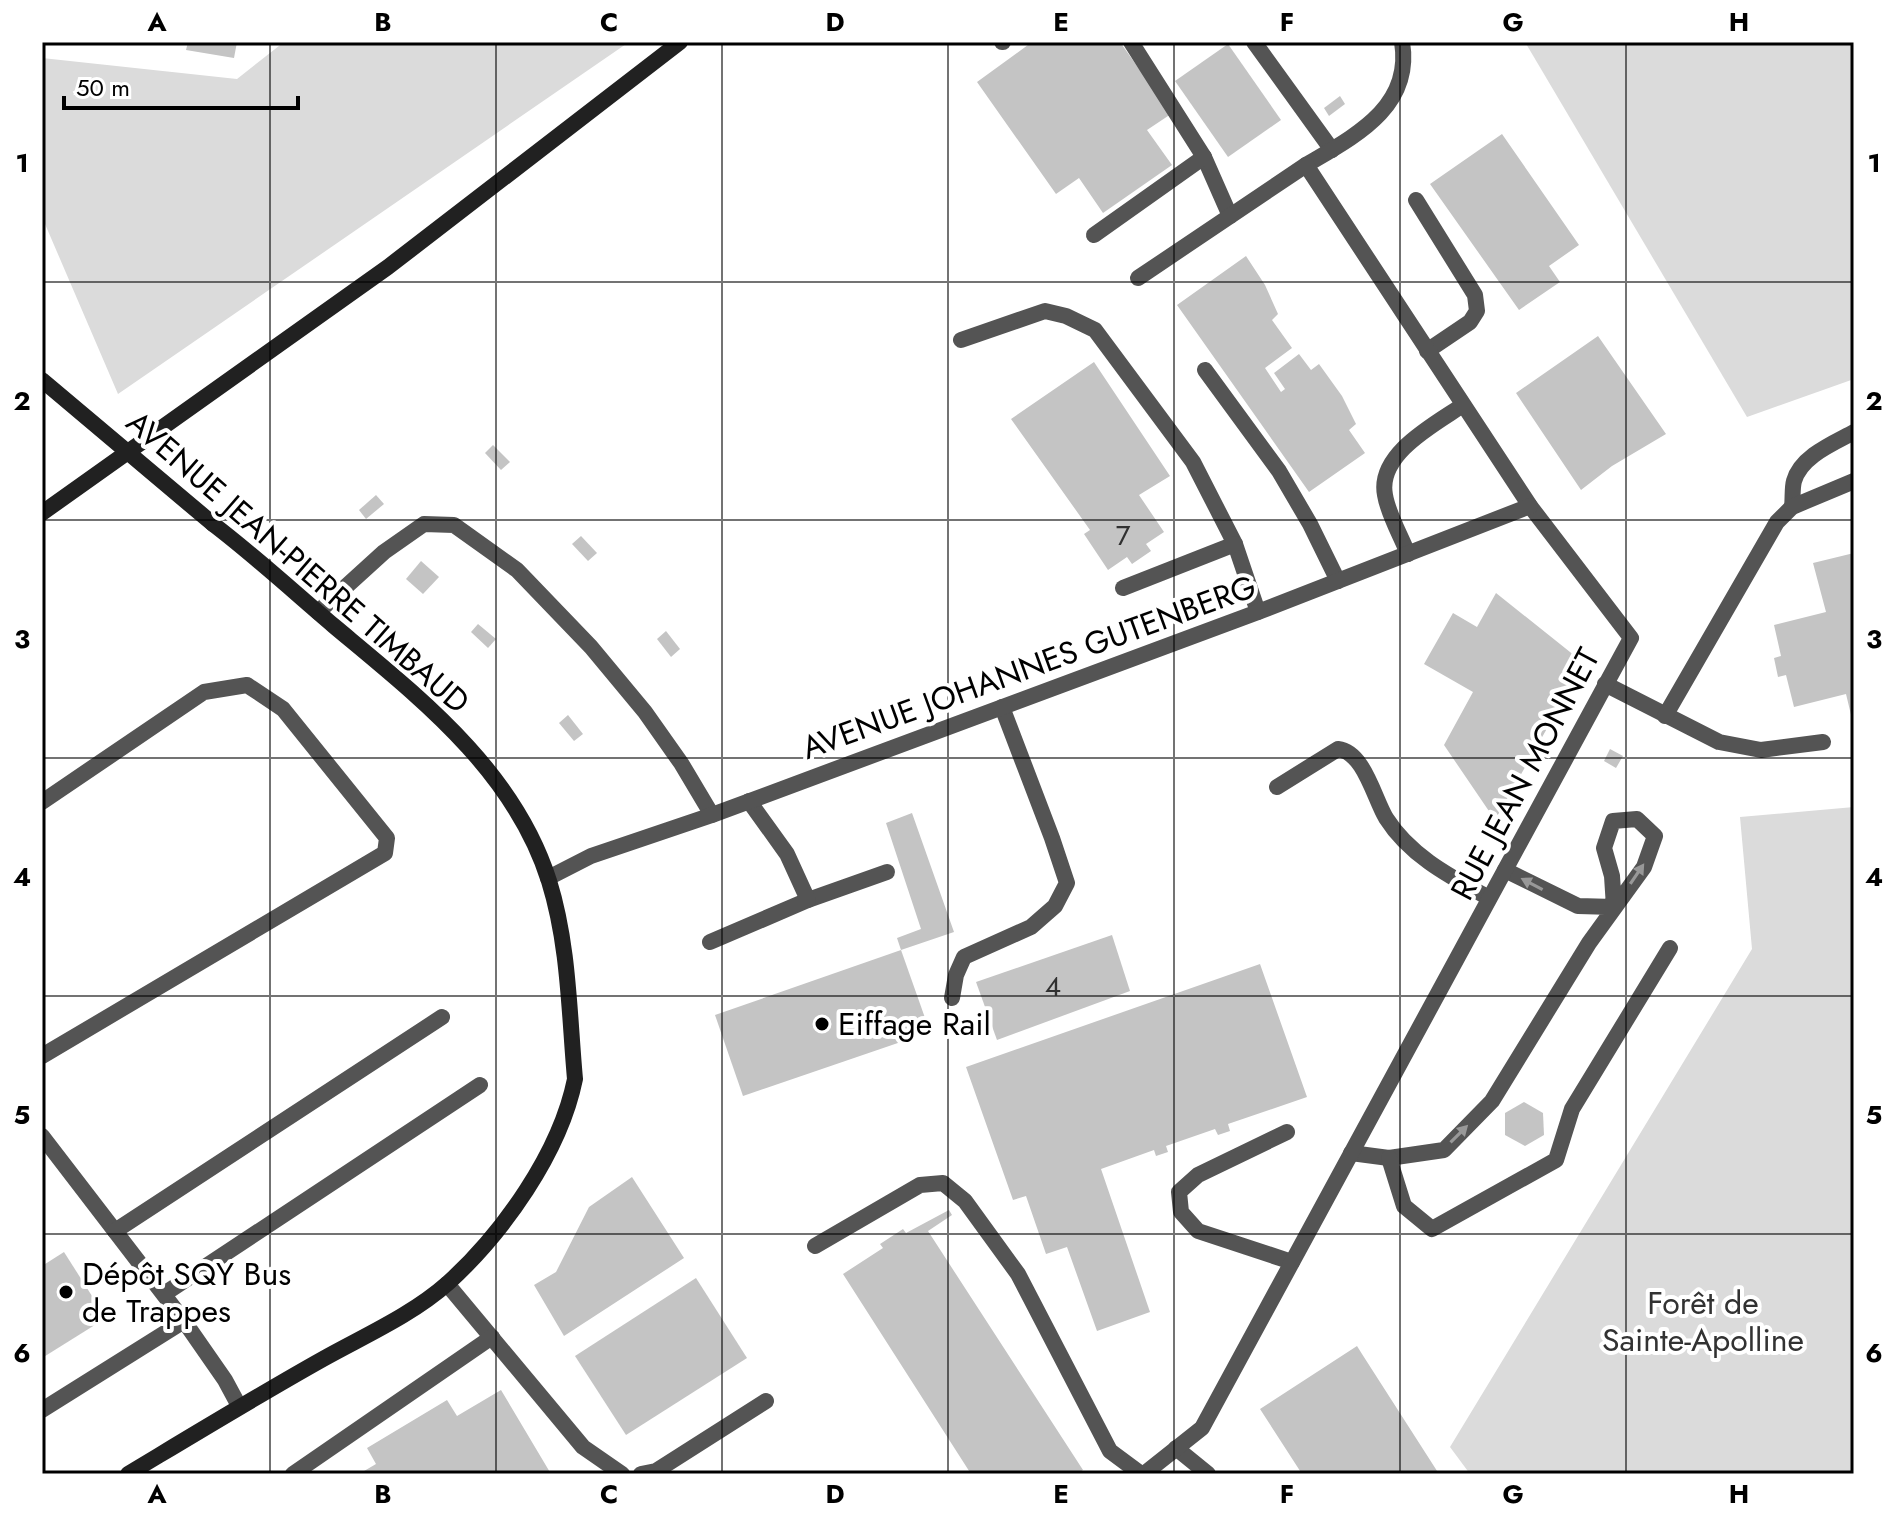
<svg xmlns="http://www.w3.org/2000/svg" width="1896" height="1516" font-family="Jost,sans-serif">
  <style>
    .green { fill: #dbdbdb }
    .building { fill: #c4c4c4 }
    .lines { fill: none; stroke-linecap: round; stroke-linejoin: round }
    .lane { stroke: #545454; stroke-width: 16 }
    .street { stroke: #545454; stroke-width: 16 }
    .secondary { stroke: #212121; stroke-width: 16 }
    .secondary-bridge { stroke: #212121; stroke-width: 16 }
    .oneway { fill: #989898 }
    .grid { fill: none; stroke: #000; stroke-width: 2; stroke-opacity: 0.55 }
    .poi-dot { fill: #000; stroke: #fff; stroke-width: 3 }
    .labels { text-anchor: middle; stroke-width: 8; stroke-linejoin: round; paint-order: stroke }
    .number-label { font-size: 28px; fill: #313131 }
    .street-label { font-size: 32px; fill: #000; stroke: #fff }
    .poi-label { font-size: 32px; fill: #000; stroke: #fff; text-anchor: start }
    .park-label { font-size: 32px; fill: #323232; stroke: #fff }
    .neatline { fill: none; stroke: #000; stroke-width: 3 }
    .grid-label { font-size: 26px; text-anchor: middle; font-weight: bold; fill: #000 }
  </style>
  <rect width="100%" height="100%" fill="#fff"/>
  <g class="green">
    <polygon points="284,42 629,42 118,394 42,217 42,58 237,79"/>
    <polygon points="1525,42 1854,42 1854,379 1747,417"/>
    <polygon points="1854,807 1854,1474 1470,1474 1450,1447 1752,949 1740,817"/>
  </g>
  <g class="building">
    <polygon points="188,42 237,42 234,58 186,50"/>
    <polygon points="1032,42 1120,42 1171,114 1147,130 1172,165 1103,213 1079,178 1056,194 977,82"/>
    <polygon points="1228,44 1281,120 1228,157 1175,81"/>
    <polygon points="1340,96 1345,104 1329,116 1324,108"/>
    <polygon points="1502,134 1579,245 1549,266 1560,282 1519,310 1430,184"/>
    <polygon points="1246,256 1265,285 1278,314 1272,320 1292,348 1265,368 1281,392 1285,389 1274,373 1299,354 1311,370 1319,364 1342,396 1356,424 1349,430 1365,453 1309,492 1177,305"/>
    <polygon points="1598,336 1666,434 1612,466 1581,490 1516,393"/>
    <polygon points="1094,362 1170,476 1139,495 1164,532 1146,544 1151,551 1132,564 1127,557 1108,570 1084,534 1090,530 1011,419"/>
    <polygon points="493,445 510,462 501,470 485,453"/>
    <polygon points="376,495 384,504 366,519 359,510"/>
    <polygon points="581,536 597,553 588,561 572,544"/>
    <polygon points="1854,553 1854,723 1853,723 1846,694 1794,707 1786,675 1778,677 1774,658 1781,656 1774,625 1826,612 1813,563"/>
    <polygon points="421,561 439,577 423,594 406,579"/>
    <polygon points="1496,593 1575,656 1564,676 1574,681 1495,820 1444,745 1473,692 1424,664 1453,613 1477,627"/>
    <polygon points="478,624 496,639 488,648 471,632"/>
    <polygon points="666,631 680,649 671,657 657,639"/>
    <polygon points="568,715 583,734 574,741 559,723"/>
    <polygon points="1610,749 1623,756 1616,768 1604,761"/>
    <polygon points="912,813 954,932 901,950 897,938 921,929 886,823"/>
    <polygon points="1112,935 1130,991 997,1040 976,982"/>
    <polygon points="901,950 930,1032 743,1096 715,1015"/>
    <polygon points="1260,964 1307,1097 1228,1124 1230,1131 1218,1135 1215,1129 1166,1146 1168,1152 1156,1156 1154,1150 1101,1169 1150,1312 1097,1331 1067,1247 1046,1254 1026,1196 1013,1200 966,1067"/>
    <polygon points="1524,1102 1543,1113 1544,1135 1525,1146 1505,1135 1505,1113"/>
    <polygon points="632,1177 684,1258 564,1336 534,1285 556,1272 589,1207"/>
    <polygon points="949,1210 952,1215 928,1231 1083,1470 1077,1474 971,1474 843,1274 883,1248 880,1244 903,1229 906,1233"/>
    <polygon points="64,1252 106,1318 42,1358 42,1266"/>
    <polygon points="696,1278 747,1358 626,1435 575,1356"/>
    <polygon points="1357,1346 1362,1354 1439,1474 1302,1474 1260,1409"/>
    <polygon points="501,1390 551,1474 359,1474 376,1464 367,1448 447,1400 457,1416"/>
  </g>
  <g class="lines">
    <g class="lane">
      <polyline points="1002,42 1003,42"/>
      <polyline points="1131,42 1204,157 1230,216"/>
      <polyline points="1254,42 1332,150"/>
      <path d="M 1306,165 C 1355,136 1413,107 1402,42"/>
      <polyline points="1416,200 1475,295 1477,311 1470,322 1427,351"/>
      <polyline points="1094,235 1204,157"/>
      <polyline points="961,340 1045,311 1066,316 1095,330 1193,462 1235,544 1258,612"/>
      <polyline points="1205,370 1279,471 1310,524 1338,581"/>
      <path d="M 1792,507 C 1793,499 1792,488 1794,481 C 1801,456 1834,443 1854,432"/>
      <path d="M 1408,554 C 1401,536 1388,514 1385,495 C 1377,454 1435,424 1463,405"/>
      <polyline points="1123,588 1235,544"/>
      <polyline points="1605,684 1719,742 1761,750 1823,742"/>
      <polyline points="1665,716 1777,522 1792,507 1854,481"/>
      <path d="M 1277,787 L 1338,749 C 1364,752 1374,798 1386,818 C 1410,856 1451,877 1489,898"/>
      <polyline points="42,802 204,692 247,685 283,709 387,838 385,853 42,1056"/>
      <polyline points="808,900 887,872"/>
      <polyline points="710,942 808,900 787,854 749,801"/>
      <polyline points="952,998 956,975 964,957 1031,927 1055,906 1067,883 1052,838 1002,707"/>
      <polyline points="1287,1132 1198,1175 1179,1192 1181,1212 1198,1231 1292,1262"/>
      <polyline points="42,1136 184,1321 225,1380 239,1406"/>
      <polyline points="1351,1153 1389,1158 1444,1150 1492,1101 1589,943 1644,867 1655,836 1637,819 1613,821 1604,848 1612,876 1614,907 1578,906 1505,870"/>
      <polyline points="1389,1158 1404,1206 1432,1229 1556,1160 1572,1109 1670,948"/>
      <polyline points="115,1231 442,1017"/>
      <polyline points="815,1246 920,1185 943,1183 965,1201 1018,1274 1110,1451 1141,1474"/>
      <polyline points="447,1284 583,1447 622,1474"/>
      <polyline points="164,1294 480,1085"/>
      <polyline points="42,1410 184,1321"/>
      <polyline points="1176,1448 1208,1474"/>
      <polyline points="293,1474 492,1337"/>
      <polyline points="641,1474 656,1471 766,1401"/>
    </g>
    <g class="street">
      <polyline points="1138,278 1306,165 1530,506 1631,638 1202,1428 1144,1474"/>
      <polyline points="318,612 384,552 424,524 454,525 517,570 591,647 645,712 681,763 712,815"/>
      <polyline points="548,878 591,856 712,815 1258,612 1530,506"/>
    </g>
    <g class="secondary">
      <polyline points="42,513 388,267 680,42"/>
      <path d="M 128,1474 C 193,1435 257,1396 323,1359 C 364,1336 412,1315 448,1283 C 503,1233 560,1153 575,1079 C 569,1013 569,945 549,881 C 514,770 419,697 334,626 C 294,592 255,556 213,524"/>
    </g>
    <polyline class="secondary-bridge" points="42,380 213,524"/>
  </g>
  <defs><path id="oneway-solid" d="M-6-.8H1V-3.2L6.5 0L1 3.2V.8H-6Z" transform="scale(2)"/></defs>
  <g class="oneway">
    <use href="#oneway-solid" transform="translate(1637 874) rotate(-56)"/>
    <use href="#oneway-solid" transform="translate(1532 884) rotate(-152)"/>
    <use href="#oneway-solid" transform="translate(1459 1134) rotate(-45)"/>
  </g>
  <path class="grid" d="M 270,42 L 270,1474M 496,42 L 496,1474M 722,42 L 722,1474M 948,42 L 948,1474M 1174,42 L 1174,1474M 1400,42 L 1400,1474M 1626,42 L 1626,1474M 42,282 L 1854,282M 42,520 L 1854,520M 42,758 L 1854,758M 42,996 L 1854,996M 42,1234 L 1854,1234"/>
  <g class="poi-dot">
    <circle cx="822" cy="1024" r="8"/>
    <circle cx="66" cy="1292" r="8"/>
  </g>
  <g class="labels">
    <g class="number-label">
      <text x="1123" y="545">7</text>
      <text x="1053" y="996">4</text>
    </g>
    <g class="street-label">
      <text transform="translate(298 562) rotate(41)" y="11">AVENUE JEAN-PIERRE TIMBAUD</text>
      <text transform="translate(1029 667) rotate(-20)" y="11">AVENUE JOHANNES GUTENBERG</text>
      <text transform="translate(1525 774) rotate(-62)" y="11">RUE JEAN MONNET</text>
    </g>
    <g class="poi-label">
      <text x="838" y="1035">Eiffage Rail</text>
      <text x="82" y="1285">Dépôt SQY Bus<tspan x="82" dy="37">de Trappes</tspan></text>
    </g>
    <g class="park-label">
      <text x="1703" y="1314">Forêt de<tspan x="1703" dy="37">Sainte-Apolline</tspan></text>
    </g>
  </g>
  <rect width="1896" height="1516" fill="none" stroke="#ffffff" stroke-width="88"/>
  <path d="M64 96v12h234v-12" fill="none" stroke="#000000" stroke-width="4"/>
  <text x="76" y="96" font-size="24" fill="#000000" stroke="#ffffff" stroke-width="6" paint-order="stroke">50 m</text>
  <rect x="44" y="44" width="1808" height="1428" class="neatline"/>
  <g class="grid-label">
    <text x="157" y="31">A</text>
    <text x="383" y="31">B</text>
    <text x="609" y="31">C</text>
    <text x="835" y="31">D</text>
    <text x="1061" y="31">E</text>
    <text x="1287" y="31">F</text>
    <text x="1513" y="31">G</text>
    <text x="1739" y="31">H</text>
    <text x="22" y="172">1</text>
    <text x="1874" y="172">1</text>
    <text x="22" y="410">2</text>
    <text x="1874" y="410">2</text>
    <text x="22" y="648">3</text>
    <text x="1874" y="648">3</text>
    <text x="22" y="886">4</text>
    <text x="1874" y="886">4</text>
    <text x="22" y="1124">5</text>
    <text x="1874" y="1124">5</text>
    <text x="22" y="1362">6</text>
    <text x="1874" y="1362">6</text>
    <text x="157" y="1503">A</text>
    <text x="383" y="1503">B</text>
    <text x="609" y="1503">C</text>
    <text x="835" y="1503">D</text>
    <text x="1061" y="1503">E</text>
    <text x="1287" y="1503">F</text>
    <text x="1513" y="1503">G</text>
    <text x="1739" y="1503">H</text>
  </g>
</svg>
